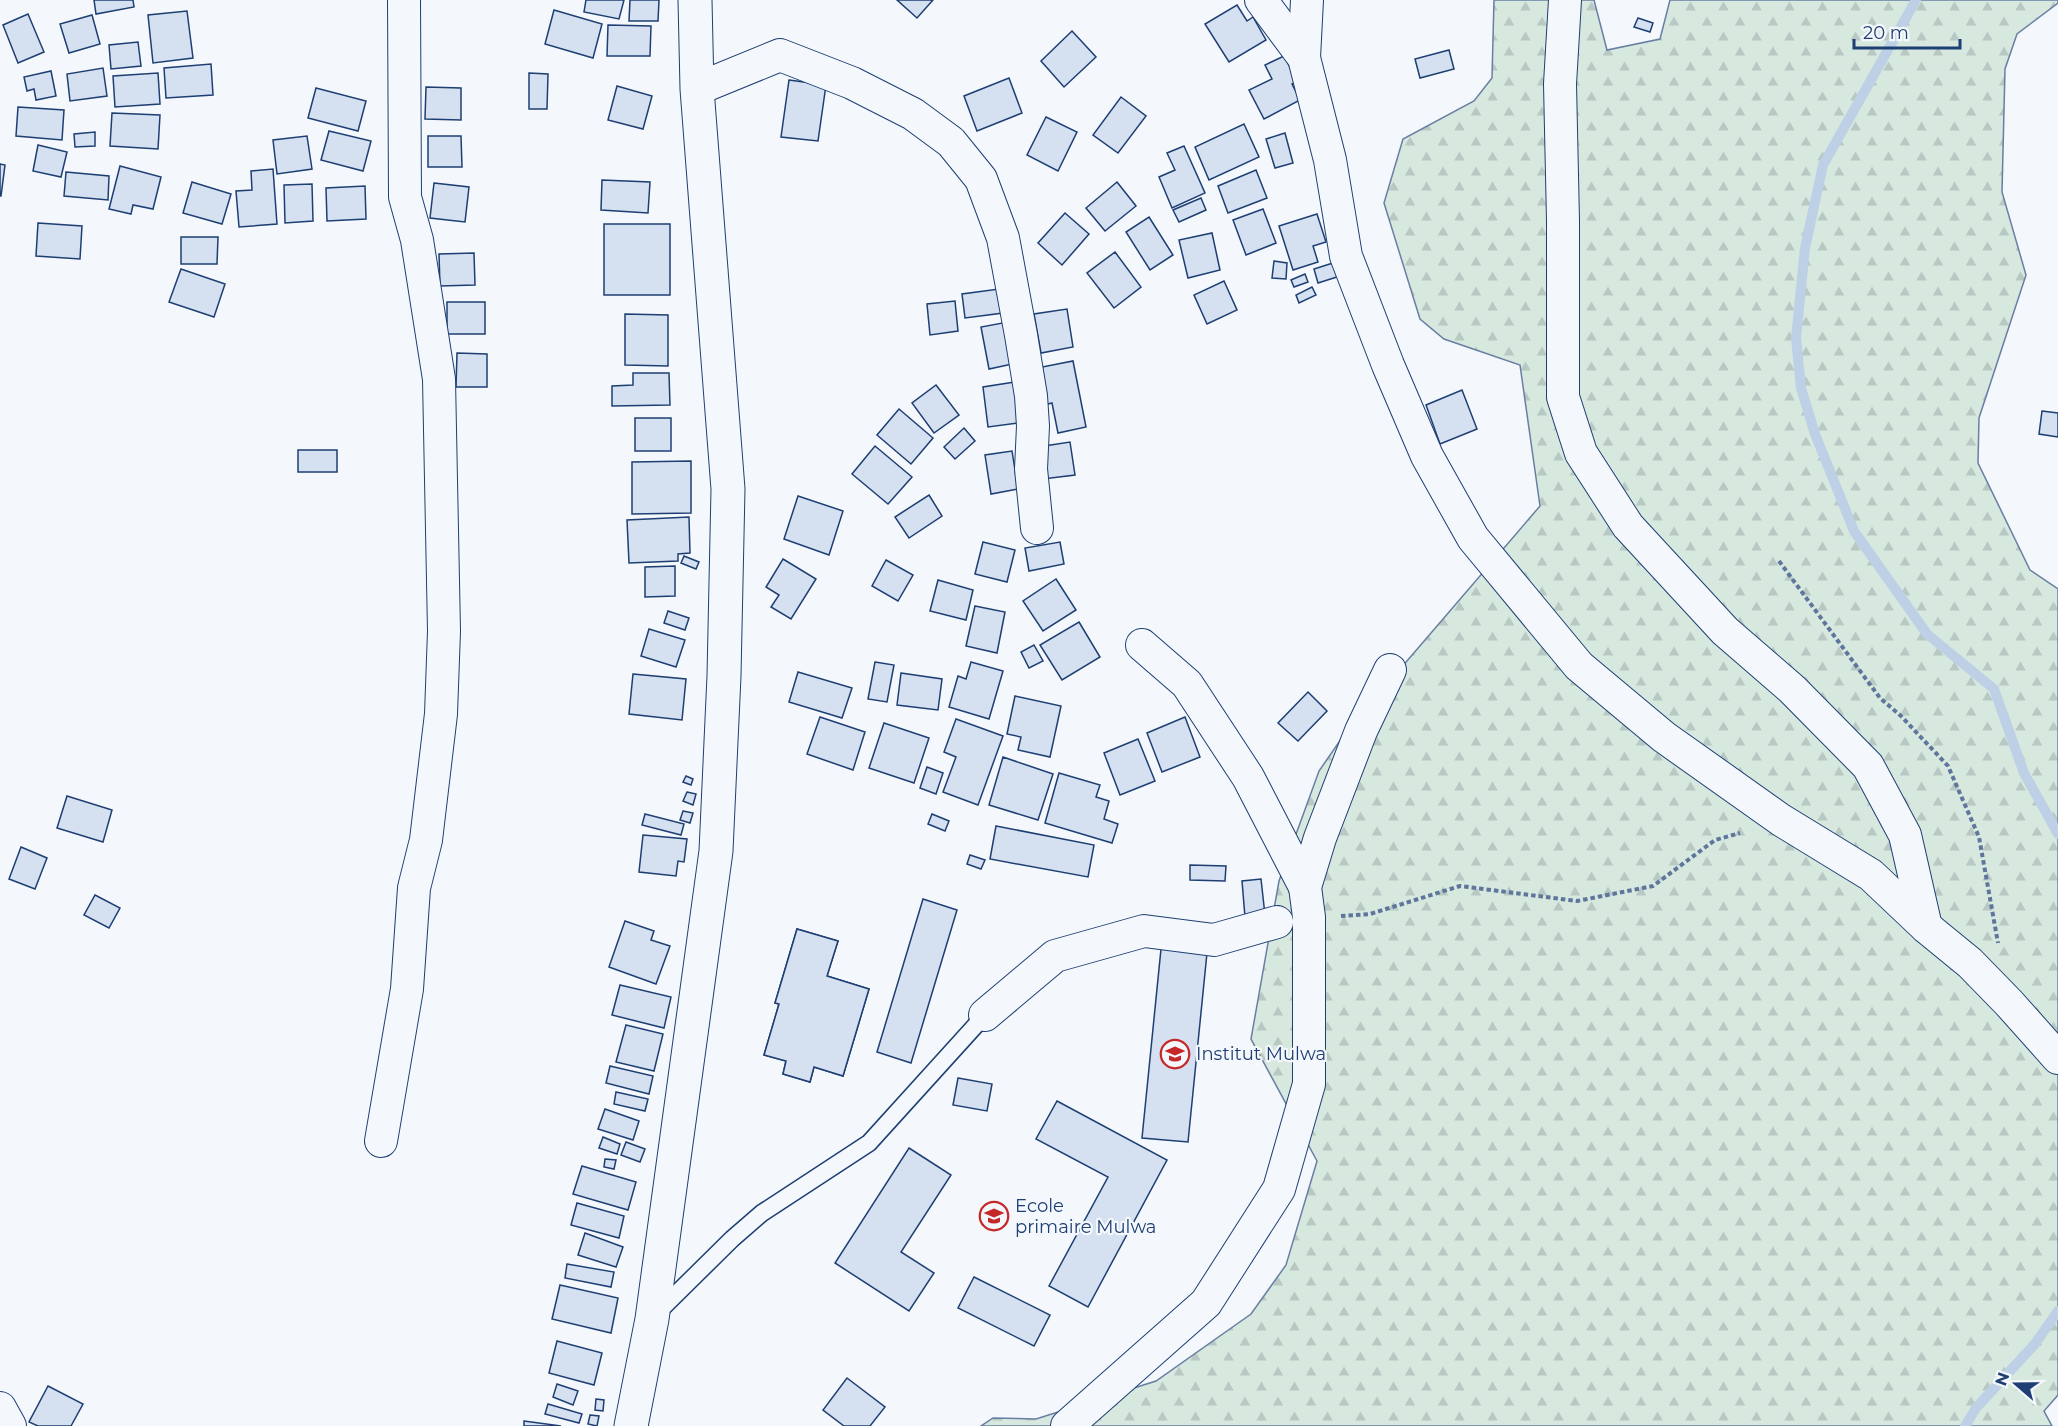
<svg xmlns="http://www.w3.org/2000/svg" width="2058" height="1426" font-family="Montserrat,sans-serif">
  <style>
    .forest { fill: url(#forest-firs); stroke: #687fa3; stroke-width: 1.5 }
    .lines { fill: none; stroke-linecap: round; stroke-linejoin: round }
    .stream { stroke: #bed0e5; stroke-width: 10 }
    .building { fill: #d5e0f0; stroke: #1d3f73; stroke-width: 1.5 }
    .lane-casing { stroke: #1d3f73; stroke-width: 19 }
    .street-casing { stroke: #1d3f73; stroke-width: 34 }
    .secondary-casing { stroke: #1d3f73; stroke-width: 35 }
    .path { stroke: #5e769c; stroke-width: 4; stroke-dasharray: 4.5 3; stroke-linecap: butt }
    .lane { stroke: #f4f7fb; stroke-width: 16 }
    .street { stroke: #f4f7fb; stroke-width: 32 }
    .secondary { stroke: #f4f7fb; stroke-width: 33 }
    .labels { text-anchor: middle; stroke-width: 4.5; stroke-linejoin: round; paint-order: stroke }
    .poi-label { font-size: 18px; fill: #1d3f73; stroke: #f4f7fb; text-anchor: start }
  </style>
  <defs>
    <pattern id="forest-firs" width="22" height="20" patternUnits="userSpaceOnUse" patternTransform="scale(1.5)"><rect width="22" height="20" fill="#d7e8df"/><path d="M5 1l3.5 6h-7zM16 11l3.5 6h-7z" fill="#b8c8c3"/></pattern>
  </defs>
  <rect width="100%" height="100%" fill="#f4f7fb"/>
  <polygon class="forest" points="1494,0 1594,0 1607,50 1660,39 1670,0 2058,0 2058,3 2017,34 2005,69 2002,192 2026,275 1979,418 1978,463 2030,570 2058,589 2058,1395 2044,1411 2052,1426 981,1426 993,1418 1036,1419 1156,1381 1251,1314 1286,1265 1317,1161 1251,1039 1279,881 1319,771 1346,732 1540,506 1520,365 1444,339 1420,319 1384,203 1403,139 1474,101 1492,78"/>
  <g class="lines">
    <g class="stream">
      <polyline points="1916,0 1823,165 1805,248 1796,338 1801,388 1815,434 1854,531 1927,634 1994,689 2024,773 2058,834"/>
      <polyline points="1965,1426 1976,1408 2034,1345 2058,1311"/>
    </g>
  </g>
  <g class="building">
    <polygon points="94,0 133,0 134,7 96,14"/>
    <polygon points="586,0 624,0 619,19 584,12"/>
    <polygon points="630,0 659,0 658,21 629,21"/>
    <polygon points="897,0 933,0 917,18"/>
    <polygon points="1237,5 1247,21 1253,17 1266,40 1229,62 1205,24"/>
    <polygon points="554,10 602,24 593,58 545,44"/>
    <polygon points="187,11 193,58 153,63 148,15"/>
    <polygon points="28,14 44,52 18,63 3,25"/>
    <polygon points="92,15 100,44 69,53 60,24"/>
    <polygon points="1638,18 1653,23 1650,32 1634,27"/>
    <polygon points="608,25 651,26 650,56 607,56"/>
    <polygon points="1072,31 1096,57 1064,87 1041,61"/>
    <polygon points="138,42 141,66 111,69 109,45"/>
    <polygon points="1449,50 1454,69 1420,78 1415,59"/>
    <polygon points="1284,56 1297,81 1292,84 1300,100 1264,119 1249,90 1272,79 1265,65"/>
    <polygon points="211,64 213,95 166,98 164,68"/>
    <polygon points="103,68 107,96 70,101 67,74"/>
    <polygon points="51,71 56,96 36,100 34,89 27,91 24,77"/>
    <polygon points="158,73 160,104 115,107 113,76"/>
    <polygon points="529,73 548,74 547,109 529,109"/>
    <polygon points="1009,78 1022,113 977,131 964,96"/>
    <polygon points="789,80 826,85 818,141 781,137"/>
    <polygon points="617,86 652,96 643,129 608,120"/>
    <polygon points="426,87 461,88 461,120 425,119"/>
    <polygon points="316,88 366,101 358,131 308,118"/>
    <polygon points="1121,97 1146,116 1118,153 1093,135"/>
    <polygon points="18,107 64,110 62,140 16,136"/>
    <polygon points="112,113 160,115 158,149 110,146"/>
    <polygon points="1046,117 1077,132 1058,171 1027,155"/>
    <polygon points="1244,124 1259,157 1209,180 1195,147"/>
    <polygon points="329,131 371,141 363,171 321,160"/>
    <polygon points="95,132 95,146 75,147 74,134"/>
    <polygon points="1285,133 1293,163 1275,168 1266,139"/>
    <polygon points="307,136 312,169 277,174 273,140"/>
    <polygon points="428,136 461,136 462,167 428,167"/>
    <polygon points="38,145 67,152 61,177 33,171"/>
    <polygon points="1184,146 1205,193 1172,208 1159,177 1175,170 1167,153"/>
    <polygon points="0,164 5,165 1,196 0,196"/>
    <polygon points="120,166 161,177 153,209 133,205 131,214 109,209"/>
    <polygon points="273,169 277,224 239,227 236,191 252,190 251,171"/>
    <polygon points="1256,170 1267,198 1228,213 1218,186"/>
    <polygon points="66,172 109,176 108,200 64,196"/>
    <polygon points="602,180 650,182 648,213 601,210"/>
    <polygon points="192,182 231,194 222,224 183,213"/>
    <polygon points="1117,182 1136,206 1105,231 1086,208"/>
    <polygon points="434,183 469,187 465,222 430,218"/>
    <polygon points="312,184 313,221 285,223 284,185"/>
    <polygon points="365,186 366,219 327,221 326,188"/>
    <polygon points="1201,198 1206,210 1179,222 1173,210"/>
    <polygon points="1263,209 1276,243 1246,255 1233,220"/>
    <polygon points="1065,213 1089,234 1062,265 1038,243"/>
    <polygon points="1317,214 1326,242 1313,246 1318,262 1293,270 1279,226"/>
    <polygon points="1149,217 1173,255 1150,270 1126,232"/>
    <polygon points="38,223 82,226 80,259 36,256"/>
    <rect x="604" y="224" width="66" height="71"/>
    <polygon points="1212,233 1220,270 1188,278 1179,240"/>
    <polygon points="181,237 218,237 217,264 181,264"/>
    <polygon points="1115,252 1141,287 1114,308 1087,273"/>
    <polygon points="474,253 475,285 440,286 439,254"/>
    <polygon points="1274,261 1287,263 1286,279 1272,278"/>
    <polygon points="1336,262 1340,276 1318,283 1314,269"/>
    <polygon points="181,269 225,284 214,317 169,302"/>
    <polygon points="1305,274 1308,282 1294,287 1291,280"/>
    <polygon points="1224,281 1237,310 1207,324 1194,295"/>
    <polygon points="1312,287 1316,295 1299,303 1296,295"/>
    <polygon points="999,289 1003,313 965,318 962,294"/>
    <polygon points="955,301 958,331 930,335 927,304"/>
    <rect x="447" y="302" width="38" height="32"/>
    <polygon points="1067,309 1073,347 1041,353 1034,314"/>
    <polygon points="625,314 668,315 668,366 625,365"/>
    <polygon points="1013,321 1021,362 989,369 981,327"/>
    <polygon points="457,353 487,354 487,387 456,387"/>
    <polygon points="1073,361 1086,427 1058,433 1052,403 1044,405 1037,368"/>
    <polygon points="633,373 669,373 670,405 612,406 612,386 633,385"/>
    <polygon points="1021,381 1026,422 988,427 983,387"/>
    <polygon points="936,385 959,415 934,433 912,403"/>
    <polygon points="1462,390 1477,429 1440,444 1426,405"/>
    <polygon points="899,409 933,438 911,464 877,435"/>
    <polygon points="2042,411 2058,413 2058,437 2039,434"/>
    <rect x="635" y="418" width="36" height="33"/>
    <polygon points="964,428 975,441 955,459 944,447"/>
    <polygon points="1070,442 1075,475 1043,479 1038,447"/>
    <polygon points="875,446 912,477 888,504 852,474"/>
    <rect x="298" y="450" width="39" height="22"/>
    <polygon points="1012,451 1018,489 991,494 985,455"/>
    <polygon points="691,461 691,513 632,514 632,462"/>
    <polygon points="929,495 942,516 909,538 895,517"/>
    <polygon points="798,496 843,511 829,555 784,539"/>
    <polygon points="689,517 690,553 678,554 678,561 629,563 627,520"/>
    <polygon points="983,542 1015,550 1007,582 975,574"/>
    <polygon points="1060,542 1064,564 1029,571 1025,548"/>
    <polygon points="684,556 699,562 696,569 681,563"/>
    <polygon points="783,559 816,579 791,619 771,607 779,595 766,587"/>
    <polygon points="886,560 913,575 898,601 872,586"/>
    <polygon points="675,566 675,596 645,597 645,567"/>
    <polygon points="1056,579 1076,610 1043,631 1023,601"/>
    <polygon points="938,580 973,590 966,620 930,611"/>
    <polygon points="975,606 1005,612 997,653 966,646"/>
    <polygon points="668,611 689,618 685,630 664,623"/>
    <polygon points="1079,622 1100,657 1062,680 1040,645"/>
    <polygon points="649,629 685,640 676,667 641,656"/>
    <polygon points="1034,645 1043,661 1029,668 1021,652"/>
    <polygon points="875,662 894,665 887,702 868,699"/>
    <polygon points="971,662 1003,671 989,719 949,707 958,676 966,679"/>
    <polygon points="798,672 852,688 842,718 789,702"/>
    <polygon points="901,673 942,679 938,710 897,705"/>
    <polygon points="633,674 686,679 682,720 629,714"/>
    <polygon points="1308,692 1327,711 1298,741 1278,723"/>
    <polygon points="1015,696 1061,706 1050,757 1018,750 1021,737 1007,734"/>
    <polygon points="820,717 865,732 853,770 807,754"/>
    <polygon points="1185,717 1200,757 1162,772 1147,733"/>
    <polygon points="956,719 1003,736 978,805 943,792 956,757 944,752"/>
    <polygon points="884,723 929,738 914,783 869,768"/>
    <polygon points="1138,739 1155,781 1120,795 1104,753"/>
    <polygon points="1003,757 1053,774 1038,820 989,805"/>
    <polygon points="927,767 943,773 936,794 920,788"/>
    <polygon points="1059,773 1100,785 1096,797 1109,801 1104,819 1118,824 1112,843 1045,823"/>
    <polygon points="686,776 693,779 691,785 683,782"/>
    <polygon points="687,792 696,794 693,805 683,801"/>
    <polygon points="67,796 112,810 103,842 57,828"/>
    <polygon points="683,811 693,813 690,823 680,820"/>
    <polygon points="645,814 684,824 681,835 642,825"/>
    <polygon points="932,814 949,821 945,831 928,824"/>
    <polygon points="996,826 1094,845 1088,877 990,859"/>
    <polygon points="643,835 687,839 684,862 678,861 676,876 639,872"/>
    <polygon points="21,847 47,858 35,889 9,879"/>
    <polygon points="970,855 985,860 981,869 967,864"/>
    <polygon points="1190,865 1226,866 1225,881 1190,880"/>
    <polygon points="1261,879 1265,915 1245,917 1242,881"/>
    <polygon points="95,895 120,908 109,928 84,915"/>
    <polygon points="923,899 957,910 911,1063 877,1052"/>
    <polygon points="625,921 654,931 651,940 670,946 656,984 609,967"/>
    <polygon points="797,929 838,941 827,976 869,989 843,1076 814,1067 810,1082 783,1074 786,1061 764,1055 779,1004 775,1003"/>
    <polygon points="797,929 838,941 827,976 869,989 843,1076 814,1067 810,1082 783,1074 786,1061 764,1055 779,1004 775,1003"/>
    <polygon points="1162,939 1208,943 1188,1142 1142,1138"/>
    <polygon points="620,985 671,997 664,1028 612,1015"/>
    <polygon points="626,1025 663,1034 654,1071 616,1062"/>
    <polygon points="610,1066 653,1076 649,1094 606,1083"/>
    <polygon points="958,1078 992,1084 987,1111 953,1105"/>
    <polygon points="616,1092 648,1099 645,1111 614,1104"/>
    <polygon points="1057,1101 1167,1160 1088,1307 1049,1286 1108,1177 1036,1139"/>
    <polygon points="605,1109 639,1121 633,1140 598,1129"/>
    <polygon points="603,1137 620,1144 617,1154 599,1148"/>
    <polygon points="626,1142 645,1149 640,1162 621,1155"/>
    <polygon points="909,1148 951,1175 901,1252 934,1273 909,1311 835,1263"/>
    <polygon points="605,1159 616,1160 614,1169 604,1167"/>
    <polygon points="582,1166 636,1182 628,1210 573,1194"/>
    <polygon points="577,1203 624,1216 619,1238 571,1225"/>
    <polygon points="585,1233 623,1247 616,1267 578,1255"/>
    <polygon points="567,1264 614,1272 611,1287 565,1278"/>
    <polygon points="974,1277 1050,1315 1034,1346 958,1308"/>
    <polygon points="560,1285 618,1298 611,1333 552,1319"/>
    <polygon points="557,1341 602,1353 594,1385 549,1373"/>
    <polygon points="847,1378 885,1407 870,1426 844,1426 823,1410"/>
    <polygon points="557,1384 578,1391 573,1405 553,1397"/>
    <polygon points="48,1386 83,1404 71,1426 38,1426 29,1422"/>
    <polygon points="596,1399 604,1400 603,1411 595,1410"/>
    <polygon points="548,1404 582,1414 579,1423 545,1414"/>
    <polygon points="590,1415 599,1416 597,1426 588,1424"/>
    <polygon points="524,1421 561,1426 524,1426"/>
  </g>
  <g class="lines">
    <g class="lane-casing">
      <polyline id="lane" points="656,1314 732,1239 762,1213 869,1143 985,1015"/>
    </g>
    <g class="street-casing">
      <g id="street">
        <polyline points="1261,0 1304,58 1330,160 1346,256 1388,365 1427,456 1473,538 1579,666 1664,737 1781,820 1871,875 1926,927 1970,963 2009,1003 2058,1058"/>
        <polyline points="1565,0 1560,84 1563,221 1563,397 1581,453 1628,526 1725,631 1792,689 1868,766 1905,835 1926,927"/>
        <polyline points="1304,58 1307,0"/>
        <polyline points="697,89 780,55 852,83 913,114 951,142 981,179 1003,238 1021,335 1031,396 1033,426 1031,469 1037,528"/>
        <polyline points="1142,645 1187,684 1248,777 1305,887"/>
        <polyline points="985,1015 1055,956 1144,931 1214,940 1277,922"/>
        <polyline points="381,1141 407,989 414,888 426,840 441,714 444,631 439,379 417,240 405,197 404,0"/>
        <polyline points="0,1408 10,1426"/>
        <polyline points="1067,1426 1206,1303 1279,1189 1309,1084 1309,917 1305,887 1320,838 1361,731 1390,670"/>
      </g>
    </g>
    <g class="secondary-casing">
      <polyline id="secondary" points="631,1426 652,1319 716,851 724,676 728,489 697,89 695,0"/>
    </g>
    <g class="path">
      <polyline points="1779,561 1880,698 1901,716 1948,766 1979,837 1998,943"/>
      <polyline points="1341,916 1370,914 1460,886 1577,901 1653,886 1715,840 1740,833"/>
    </g>
    <use href="#lane" class="lane"/>
    <use href="#street" class="street"/>
    <use href="#secondary" class="secondary"/>
  </g>
  <defs>
    <g id="school-ring" transform="scale(1.5)"><circle r="9.5" fill="#f4f7fb" stroke="#c62828" stroke-width="1.5"/><path d="M0-5L7-2L0 1L-7-2ZM-4 1L0 2.5L4 1V4Q0 6-4 4Z" fill="#c62828"/></g>
  </defs>
  <g fill-rule="evenodd">
    <use href="#school-ring" x="1175" y="1054"/>
    <use href="#school-ring" x="994" y="1216"/>
  </g>
  <g class="labels">
    <g class="poi-label">
      <text x="1196" y="1060">Institut Mulwa</text>
      <text x="1015" y="1212">Ecole<tspan x="1015" dy="21">primaire Mulwa</tspan></text>
    </g>
  </g>
  <g transform="translate(2016 1384) rotate(290)" stroke="#f4f7fb" stroke-width="4.5" paint-order="stroke">
  <path d="M0-4.5L10 22L0 15L-10 22Z" fill="#1d3f73"/>
  <text y="-9" font-size="16" font-weight="bold" text-anchor="middle" fill="#1d3f73">N</text>
  </g>
  <path d="M1854 39v9h106v-9" fill="none" stroke="#1d3f73" stroke-width="3"/>
  <text x="1863" y="39" font-size="18" fill="#1d3f73" stroke="#f4f7fb" stroke-width="4.5" paint-order="stroke">20 m</text>
</svg>
